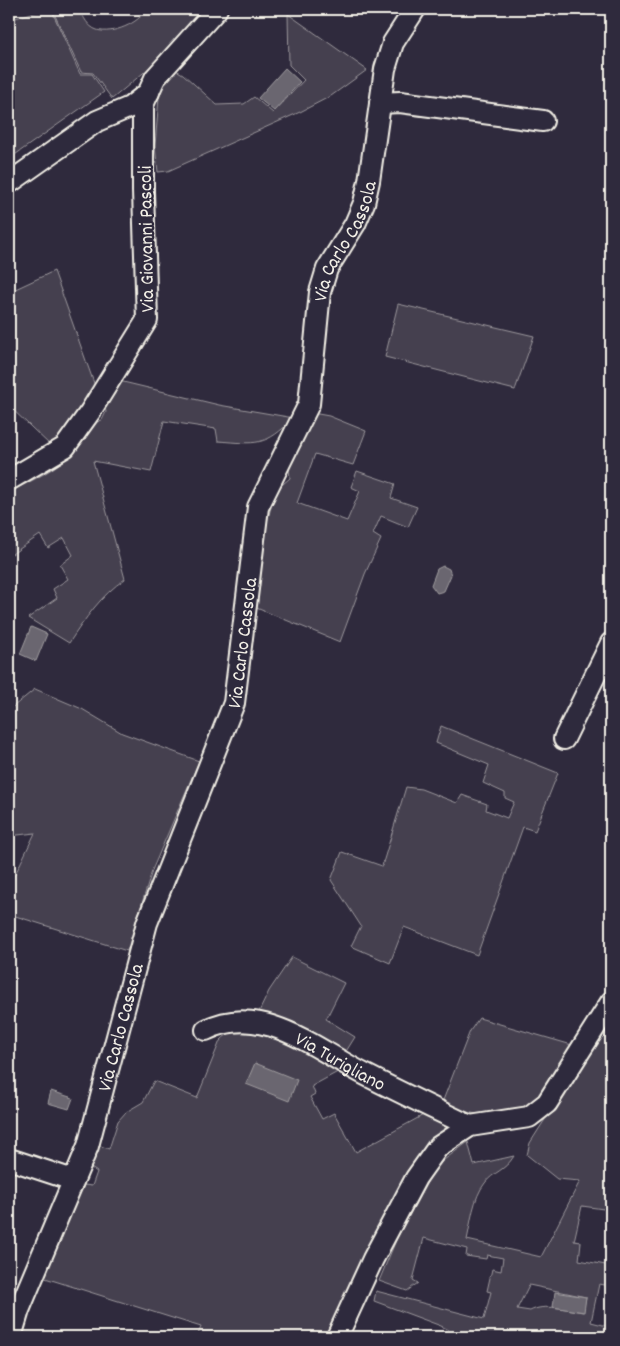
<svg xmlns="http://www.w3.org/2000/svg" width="620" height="1346" font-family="Dekko,sans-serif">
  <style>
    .green { fill: #454050; stroke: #9c989c; fill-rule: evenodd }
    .water { fill: #6a6670; stroke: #a19ea0 }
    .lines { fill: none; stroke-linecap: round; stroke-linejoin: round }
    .minor-casing { stroke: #f4f1e8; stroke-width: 24 }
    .minor { stroke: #2f2a3d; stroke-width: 20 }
    .labels { text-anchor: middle; stroke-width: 4.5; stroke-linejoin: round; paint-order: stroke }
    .street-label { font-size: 20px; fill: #f4f1e8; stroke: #2f2a3d }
  </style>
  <rect width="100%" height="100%" fill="#2f2a3d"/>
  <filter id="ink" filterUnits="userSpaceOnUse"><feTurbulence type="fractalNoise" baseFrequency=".02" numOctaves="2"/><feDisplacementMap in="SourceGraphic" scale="10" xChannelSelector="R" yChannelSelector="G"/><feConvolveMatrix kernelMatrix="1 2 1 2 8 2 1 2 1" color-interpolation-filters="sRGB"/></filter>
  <g filter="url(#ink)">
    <g class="green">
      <polygon points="45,9 51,9 80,74 92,74 104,92 9,159 9,20"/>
      <path d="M 52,9 L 80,9 C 83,17 88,27 97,30 C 112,35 140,23 146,9 L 207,9 L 161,58 L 112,99 L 93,73 L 81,72 Z"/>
      <polygon points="288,14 367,70 331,96 300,112 168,171 158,172 155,146 160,85 174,69 183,74 217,105 244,104 254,97 273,113 304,80 289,65"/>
      <polygon points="54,271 95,386 61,438 52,447 9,406 9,292"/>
      <polygon points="398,304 534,336 515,390 385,357"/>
      <path d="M 119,381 L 219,405 L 294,418 C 265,447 257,444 218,441 L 216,429 L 164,421 L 151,472 L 93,461 L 125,579 C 101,595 85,619 69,643 L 28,618 L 57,598 L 53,589 L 68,579 L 60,565 L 73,555 L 64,538 L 48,548 L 40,535 L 9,556 L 9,492 C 34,480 58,468 78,448 C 88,438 89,423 102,420 L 106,412 L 104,404 Z"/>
      <polygon points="318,414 329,416 366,431 353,465 315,454 297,503 347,521 360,491 351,487 357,471 395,484 391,498 417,507 408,527 381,516 373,534 381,539 365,574 340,642 254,607 266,525 276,490 290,478 288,459 310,415"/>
      <polygon points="35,689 82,709 122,733 199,761 153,868 127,951 9,914 9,887 35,833 9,836 9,710"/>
      <polygon points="441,726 558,773 535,831 523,827 477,955 404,927 390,963 351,946 361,926 331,880 342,852 382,866 406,787 421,789 457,803 462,795 487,804 486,810 507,818 514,802 505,798 505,793 483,783 489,765 436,743"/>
      <polygon points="292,957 344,983 326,1019 355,1037 345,1053 257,1016 269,991"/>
      <path d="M 611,1016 L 611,1210 L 582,1206 L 574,1241 L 581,1242 L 579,1260 L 611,1266 L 611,1286 L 599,1284 L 591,1322 L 611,1327 L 611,1337 L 453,1337 L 449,1330 L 441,1326 L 374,1301 L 376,1291 L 484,1319 L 491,1292 L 487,1291 L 492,1269 L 501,1271 L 503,1258 L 487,1255 L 486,1259 L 466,1256 L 467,1249 L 424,1238 L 413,1280 L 418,1283 L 407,1291 L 379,1281 L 397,1238 L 436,1166 L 468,1142 L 474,1165 L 514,1156 C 505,1171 493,1172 485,1183 C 473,1198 471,1222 467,1240 L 541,1257 L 580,1181 L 557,1179 L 527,1155 L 530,1143 ZM 529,1285 L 586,1297 L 583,1312 C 567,1310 545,1303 530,1311 L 517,1309 Z"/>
      <path d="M 479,1018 L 572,1045 C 566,1058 560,1071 553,1083 C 536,1110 497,1120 467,1112 C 459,1110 450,1106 442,1103 L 470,1031 Z"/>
      <path d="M 251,1029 L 284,1037 L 345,1068 L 312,1086 L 315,1094 L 310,1097 L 322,1119 L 334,1113 L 356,1152 L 427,1113 L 454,1125 L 329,1337 L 197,1337 L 201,1327 L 42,1277 L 84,1185 L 92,1186 L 97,1172 L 91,1168 L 98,1145 L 109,1149 L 118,1121 L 126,1112 L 143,1102 L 154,1081 L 197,1098 L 220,1041 C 229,1031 238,1030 251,1029 Z"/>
    </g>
    <g class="water">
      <polygon points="285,68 300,82 274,111 258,98"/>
      <polygon points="443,566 449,569 451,575 444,591 437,593 431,585 437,569"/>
      <polygon points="31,627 47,634 36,661 20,654"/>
      <polygon points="255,1063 297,1080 289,1101 246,1084"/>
      <polygon points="51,1091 73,1098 69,1109 48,1103"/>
      <polygon points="555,1292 586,1297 584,1312 553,1307"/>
    </g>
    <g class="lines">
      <g class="minor-casing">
        <g id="minor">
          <polyline points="380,103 400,102 543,121"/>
          <polyline points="9,183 97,121 130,107 149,92"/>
          <polyline points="9,480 65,447 90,412 147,320 143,191 143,105 155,78 217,9"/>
          <polyline points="564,739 611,643"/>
          <path id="s1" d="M 206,1030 C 261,1001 317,1050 364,1074 C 399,1092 435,1109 470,1126"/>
          <polyline points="9,1159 73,1180"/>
          <path id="s2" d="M 11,1337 L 19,1310 L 88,1146 L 147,923 L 234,703 L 258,507 L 309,404 L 320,292 L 327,269 L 355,224 L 364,203 L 369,181 L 385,69 L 393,43 L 415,9"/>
          <polyline points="337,1337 373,1259 416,1178 438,1147 470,1126 529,1117 547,1103 611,1002"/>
        </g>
      </g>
      <use href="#minor" class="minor"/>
    </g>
  </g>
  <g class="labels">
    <g class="street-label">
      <text transform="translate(145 239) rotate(-91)" y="7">Via Giovanni Pascoli</text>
      <text dy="7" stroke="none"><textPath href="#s2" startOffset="1155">Via Carlo Cassola</textPath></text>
      <text dy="7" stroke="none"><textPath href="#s2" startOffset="734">Via Carlo Cassola</textPath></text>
      <text dy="7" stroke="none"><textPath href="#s2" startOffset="329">Via Carlo Cassola</textPath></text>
      <text dy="7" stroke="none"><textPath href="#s1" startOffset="145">Via Turigliano</textPath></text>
    </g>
  </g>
  <rect width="620" height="1346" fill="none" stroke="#2f2a3d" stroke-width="30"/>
  <rect x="15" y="15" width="590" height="1316" fill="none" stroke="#f4f1e8" stroke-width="2" filter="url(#ink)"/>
</svg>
